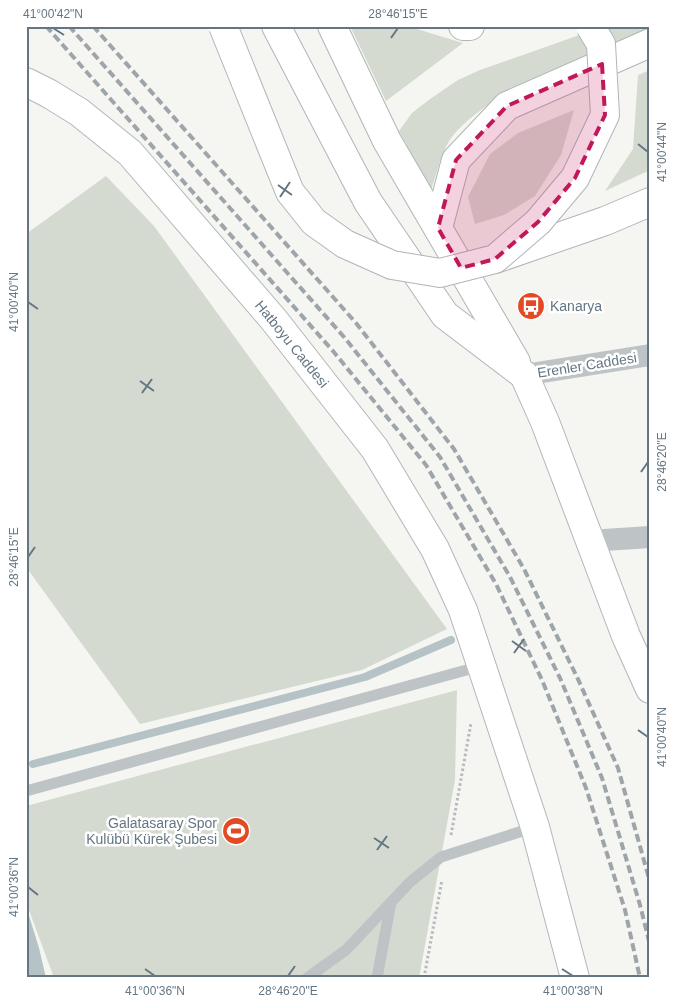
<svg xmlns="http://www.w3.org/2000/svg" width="676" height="1004" font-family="Helvetica,sans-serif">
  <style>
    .green { fill: #d5dad1 }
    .water { fill: #b5c2c6 }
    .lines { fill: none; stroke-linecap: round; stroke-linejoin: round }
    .stream { stroke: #b5c2c6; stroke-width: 8 }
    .secondary-casing { stroke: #b1b7bb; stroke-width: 30 }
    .primary-casing { stroke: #b0b5b9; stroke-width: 30 }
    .path { stroke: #b6babd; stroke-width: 3; stroke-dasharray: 2.5 2.5; stroke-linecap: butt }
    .lane { stroke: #bec3c6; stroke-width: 11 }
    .street { stroke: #bec3c6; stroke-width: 22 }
    .secondary { stroke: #fff; stroke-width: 28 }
    .primary { stroke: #fff; stroke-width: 28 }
    .rail { stroke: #9da5aa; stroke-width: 4; stroke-dasharray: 8 4; stroke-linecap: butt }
    .primary-bridge-casing { stroke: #b0b5b9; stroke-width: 30; stroke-linecap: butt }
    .primary-bridge { stroke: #fff; stroke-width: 28 }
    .marked { fill: #c2185b; fill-opacity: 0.2; stroke: #c2185b; stroke-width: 4; stroke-dasharray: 10 6; stroke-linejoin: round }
    .ticks { fill: none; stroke: #647683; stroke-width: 2 }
    .labels { text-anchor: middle; stroke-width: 5; stroke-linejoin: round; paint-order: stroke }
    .poi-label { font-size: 14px; fill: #647683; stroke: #fff; text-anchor: start }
    .street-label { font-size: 14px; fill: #647683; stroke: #fff }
    .neatline { fill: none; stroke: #647683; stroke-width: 2 }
    .ticks-label { font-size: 12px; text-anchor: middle; fill: #647683 }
  </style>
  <rect width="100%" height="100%" fill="#f5f5f2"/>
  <g class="green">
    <polygon points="350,26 407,26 463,43 386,101"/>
    <path d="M 605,26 L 650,26 L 650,28 L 486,106 C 471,118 453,130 445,149 C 439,162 436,176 431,190 L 399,131 L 412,113 L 430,99 L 458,80 L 480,70 Z"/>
    <polygon points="650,70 650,170 605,191 633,149 638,75"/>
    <polygon points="574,110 561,155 535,196 504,215 475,224 468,197 490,154 518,133"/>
    <polygon points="106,176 154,226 447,629 362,670 140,724 26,567 26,234"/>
    <polygon points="457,690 455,780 419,978 54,978 26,902 26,806"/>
  </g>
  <polygon class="water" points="26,906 39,948 46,978 26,978"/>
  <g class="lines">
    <polyline class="stream" points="33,764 365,677 451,640"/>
    <g class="secondary-casing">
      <g id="secondary">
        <polyline points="26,82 48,93 79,112 130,153 274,320 375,449 435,549 463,610 535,827 575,978"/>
        <polyline points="524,375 545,422 626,636 650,689"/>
      </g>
    </g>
    <g class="primary-casing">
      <g id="primary">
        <polyline points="276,26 368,202 445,315 524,375"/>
        <polyline points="332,26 387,141 516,362"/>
        <polyline points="463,26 470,26"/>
        <polyline points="438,228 456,160 507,106 650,43"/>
        <polyline points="495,259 605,221 650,202"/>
      </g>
    </g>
    <g class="path">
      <polyline points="451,835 471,723"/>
      <polyline points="424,978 442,880"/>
    </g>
    <g class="lane">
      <polyline points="26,791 481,666"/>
      <polyline points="307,978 346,950 410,882 441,857 535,827"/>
      <polyline points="377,978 391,902"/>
    </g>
    <g class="street">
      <polyline points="524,375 650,355"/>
      <polyline points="589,541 650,537"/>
    </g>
    <use href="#secondary" class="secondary"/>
    <use href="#primary" class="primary"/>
    <g class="rail">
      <polyline points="46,26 333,351 426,465 496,584 542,680 586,788 625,910 640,978"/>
      <polyline points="69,26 344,337 440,457 510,577 560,678 602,778 640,905 650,945"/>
      <polyline points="93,26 356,323 454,449 524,569 577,677 618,768 650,882"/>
    </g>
    <g class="primary-bridge-casing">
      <polyline id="primary-bridge" points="223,26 290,192 314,222 345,244 392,265 440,273 495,259 538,222 575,178 605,115 601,44 590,26"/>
    </g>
    <use href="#primary-bridge" class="primary-bridge"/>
  </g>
  <path class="marked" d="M 602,64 L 605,115 L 575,178 L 538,222 L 495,259 L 461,268 L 438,228 L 456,160 L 507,106 Z"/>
  <path class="ticks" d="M 53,28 L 64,35M 391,38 L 398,28M 638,144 L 648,152M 278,185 L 292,195M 280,197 L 290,182M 28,302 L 38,309M 140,381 L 154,391M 142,393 L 152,379M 641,472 L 648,462M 28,557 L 35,547M 512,641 L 526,651M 514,653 L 524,639M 638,730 L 648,737M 374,838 L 389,848M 377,850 L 387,836M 28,887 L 38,895M 145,969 L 155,976M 562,969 L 573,976M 288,976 L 295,966"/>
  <defs>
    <g id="bus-disc" transform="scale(1.4375)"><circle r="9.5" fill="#e34a24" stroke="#fff"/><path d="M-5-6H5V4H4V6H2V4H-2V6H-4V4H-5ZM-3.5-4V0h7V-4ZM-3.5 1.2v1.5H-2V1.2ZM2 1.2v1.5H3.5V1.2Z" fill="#fff"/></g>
    <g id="stadium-disc" transform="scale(1.4375)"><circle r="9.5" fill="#e34a24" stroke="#fff"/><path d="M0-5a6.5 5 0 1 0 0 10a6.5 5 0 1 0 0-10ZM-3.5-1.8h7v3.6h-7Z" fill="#fff"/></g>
  </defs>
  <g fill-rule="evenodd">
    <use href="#bus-disc" x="531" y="306"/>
    <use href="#stadium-disc" x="236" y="831"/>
  </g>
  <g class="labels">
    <g class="poi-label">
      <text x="550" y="311">Kanarya</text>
      <text x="217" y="828" text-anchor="end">Galatasaray Spor<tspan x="217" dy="16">Kulübü Kürek Şubesi</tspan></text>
    </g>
    <g class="street-label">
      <text transform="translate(292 344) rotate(51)" y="5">Hatboyu Caddesi</text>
      <text transform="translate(587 365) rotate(-9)" y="5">Erenler Caddesi</text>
    </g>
  </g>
  <rect width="676" height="1004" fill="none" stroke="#ffffff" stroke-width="55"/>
  <rect x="28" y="28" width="620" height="948" class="neatline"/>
  <g class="ticks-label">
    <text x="53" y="18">41°00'42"N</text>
    <text x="398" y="18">28°46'15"E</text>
    <text transform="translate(662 152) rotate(-90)" y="4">41°00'44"N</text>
    <text transform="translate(14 302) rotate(-90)" y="4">41°00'40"N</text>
    <text transform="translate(662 462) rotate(-90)" y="4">28°46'20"E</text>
    <text transform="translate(14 557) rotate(-90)" y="4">28°46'15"E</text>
    <text transform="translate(662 737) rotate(-90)" y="4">41°00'40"N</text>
    <text transform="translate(14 887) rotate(-90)" y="4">41°00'36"N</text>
    <text x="155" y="995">41°00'36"N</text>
    <text x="288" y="995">28°46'20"E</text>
    <text x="573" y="995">41°00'38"N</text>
  </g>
</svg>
